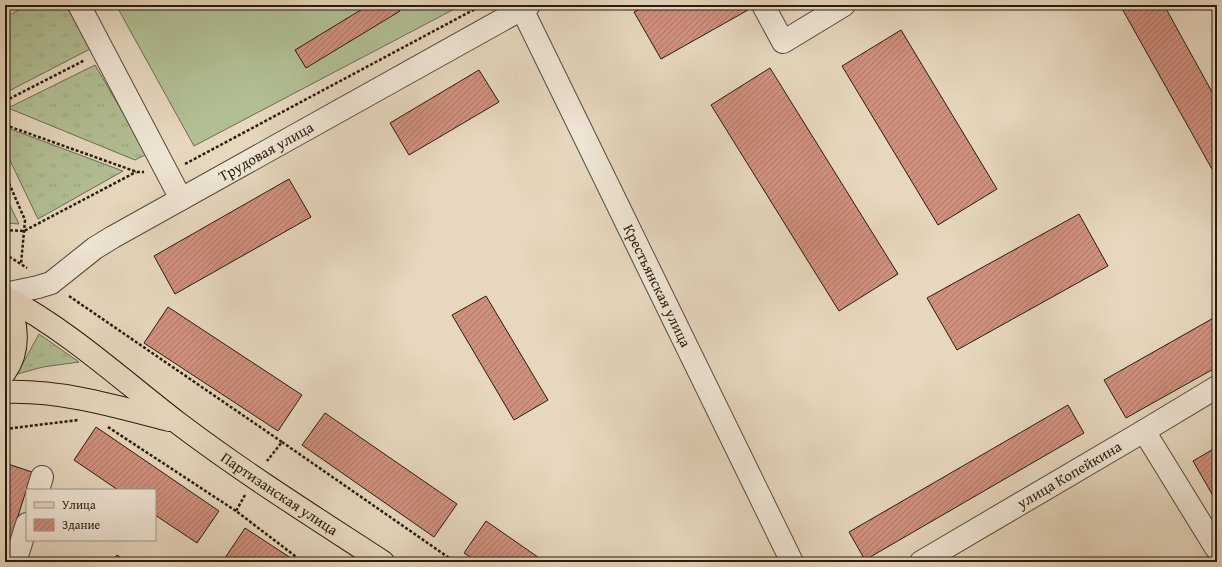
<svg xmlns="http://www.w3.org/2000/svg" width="1222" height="567" font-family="'Gentium Book Plus',serif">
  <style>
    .grass { fill: url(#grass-tufts); stroke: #6c6e51 }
    .pitch { fill: #b2bf94; stroke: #6c6e51 }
    .building { fill: url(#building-hatch); stroke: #271c0e }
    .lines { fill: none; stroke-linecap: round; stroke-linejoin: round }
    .minor-casing { stroke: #574b3a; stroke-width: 24 }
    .major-casing { stroke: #271c0e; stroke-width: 24 }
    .path { stroke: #271c0e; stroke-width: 2.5; stroke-dasharray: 3 2; stroke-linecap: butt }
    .minor { stroke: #efe5d5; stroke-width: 22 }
    .major { stroke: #e6d7be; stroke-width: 22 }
    .labels { text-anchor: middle; stroke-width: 3.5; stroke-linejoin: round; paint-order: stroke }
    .street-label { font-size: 15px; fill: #271c0e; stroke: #efe5d5 }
  </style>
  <defs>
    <pattern id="grass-tufts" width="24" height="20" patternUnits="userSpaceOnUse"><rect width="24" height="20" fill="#b2bf94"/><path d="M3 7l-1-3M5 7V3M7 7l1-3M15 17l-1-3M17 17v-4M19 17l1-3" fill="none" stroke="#99a47e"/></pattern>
    <pattern id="building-hatch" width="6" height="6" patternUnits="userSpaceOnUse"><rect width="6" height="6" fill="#d0907e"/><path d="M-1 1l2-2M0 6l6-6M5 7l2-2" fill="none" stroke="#a97566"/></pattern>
  </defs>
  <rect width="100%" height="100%" fill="#e6d7be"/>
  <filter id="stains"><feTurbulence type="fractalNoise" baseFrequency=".005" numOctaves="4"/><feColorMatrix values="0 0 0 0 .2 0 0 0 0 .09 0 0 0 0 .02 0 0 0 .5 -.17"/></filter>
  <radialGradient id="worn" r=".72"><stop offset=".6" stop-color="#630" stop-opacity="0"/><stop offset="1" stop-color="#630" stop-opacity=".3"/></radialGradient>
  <g class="grass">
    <polygon points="29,5 66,5 90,49 5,93 5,26 7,16"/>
    <polygon points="95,65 147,154 135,160 8,108"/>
    <polygon points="5,127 123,171 38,219 5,150"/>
    <polygon points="5,195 19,224 5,223"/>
    <polygon points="39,334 79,362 43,367 17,374"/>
  </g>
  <polygon class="pitch" points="116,5 462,5 194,146"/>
  <g class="building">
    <polygon points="369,5 397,5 400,11 306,68 295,50"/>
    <polygon points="647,5 745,5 748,10 661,59 634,12"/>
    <polygon points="1120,5 1164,5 1217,101 1217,178"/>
    <polygon points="901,30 997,189 938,225 842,66"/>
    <polygon points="770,68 898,274 839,311 711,105"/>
    <polygon points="479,70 499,102 409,155 390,123"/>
    <polygon points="289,179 311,217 175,294 154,256"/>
    <polygon points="1079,214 1108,266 957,350 927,298"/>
    <polygon points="486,296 548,400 514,420 452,315"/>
    <polygon points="168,307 302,395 278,431 144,343"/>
    <polygon points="1217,316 1217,367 1126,418 1104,380"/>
    <polygon points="1068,405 1084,433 865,560 849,532"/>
    <polygon points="325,413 457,504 434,537 302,445"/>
    <polygon points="96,427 219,511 197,543 155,515 155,490 118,490 74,460"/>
    <polygon points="1217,447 1217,501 1216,501 1193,461"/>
    <polygon points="5,463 32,472 5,557"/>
    <polygon points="486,521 545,562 478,562 464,553"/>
    <polygon points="245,528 297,562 225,562 223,561"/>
    <polygon points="117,555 127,562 112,562"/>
    <polygon points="761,557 764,562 752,562"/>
  </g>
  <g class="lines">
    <g class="minor-casing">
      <g id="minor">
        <polyline points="79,5 181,199"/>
        <polyline points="763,5 783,42 844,5"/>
        <path id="s1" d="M 522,9 L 792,562"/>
        <path id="s2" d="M 5,294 L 38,287 L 51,283 L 95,248 L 113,237 L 529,5"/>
        <polyline points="1144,431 1216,548 1217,548"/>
        <polyline points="38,490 42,477"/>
        <polyline points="15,562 27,524"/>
        <path id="s3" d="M 921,562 L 1144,431 L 1217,387"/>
      </g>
    </g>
    <g class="major-casing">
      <g id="major">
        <path id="s4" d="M 5,297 C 68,330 122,380 178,423 C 244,473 314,517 383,562"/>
        <path d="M 5,301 C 19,322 20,351 5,372"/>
        <path d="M 5,392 C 61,390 115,406 169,420"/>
      </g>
    </g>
    <g class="path">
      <polyline points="5,101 85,60"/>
      <polyline points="5,125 137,172 144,172"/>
      <polyline points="185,164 475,9"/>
      <polyline points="5,174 25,220 21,264"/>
      <polyline points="5,230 24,231 136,172"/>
      <polyline points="5,254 27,268"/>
      <polyline points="69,296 282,442 267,461"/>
      <polyline points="108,427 236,511"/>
      <polyline points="5,429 78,420"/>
      <polyline points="282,442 455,562"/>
      <polyline points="245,495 236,511 303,562"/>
    </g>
    <use href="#minor" class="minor"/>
    <use href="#major" class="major"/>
  </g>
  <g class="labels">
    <g class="street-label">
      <text dy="5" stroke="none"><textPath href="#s2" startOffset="300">Трудовая улица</textPath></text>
      <text dy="5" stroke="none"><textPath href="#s1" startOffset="308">Крестьянская улица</textPath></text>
      <text dy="5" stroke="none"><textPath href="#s3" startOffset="172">улица Копейкина</textPath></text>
      <text dy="5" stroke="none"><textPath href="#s4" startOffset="338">Партизанская улица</textPath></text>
    </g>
  </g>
  <rect width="1222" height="567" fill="none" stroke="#e6d7be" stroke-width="20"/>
  <rect x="6" y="6" width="1210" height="555" fill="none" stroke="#271c0e" stroke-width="2"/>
  <rect x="10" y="10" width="1202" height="547" fill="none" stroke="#271c0e"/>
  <rect x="26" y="489" width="130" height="52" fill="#efe5d5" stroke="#9f9585"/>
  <rect x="34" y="502" width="20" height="6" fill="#e6d7be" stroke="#9f9585"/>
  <text x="62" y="509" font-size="12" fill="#271c0e">Улица</text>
  <rect x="34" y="519" width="20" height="12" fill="url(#building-hatch)" stroke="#9f9585"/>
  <text x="62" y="529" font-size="12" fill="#271c0e">Здание</text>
  <rect width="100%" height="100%" filter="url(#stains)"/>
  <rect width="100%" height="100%" fill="url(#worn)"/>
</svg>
